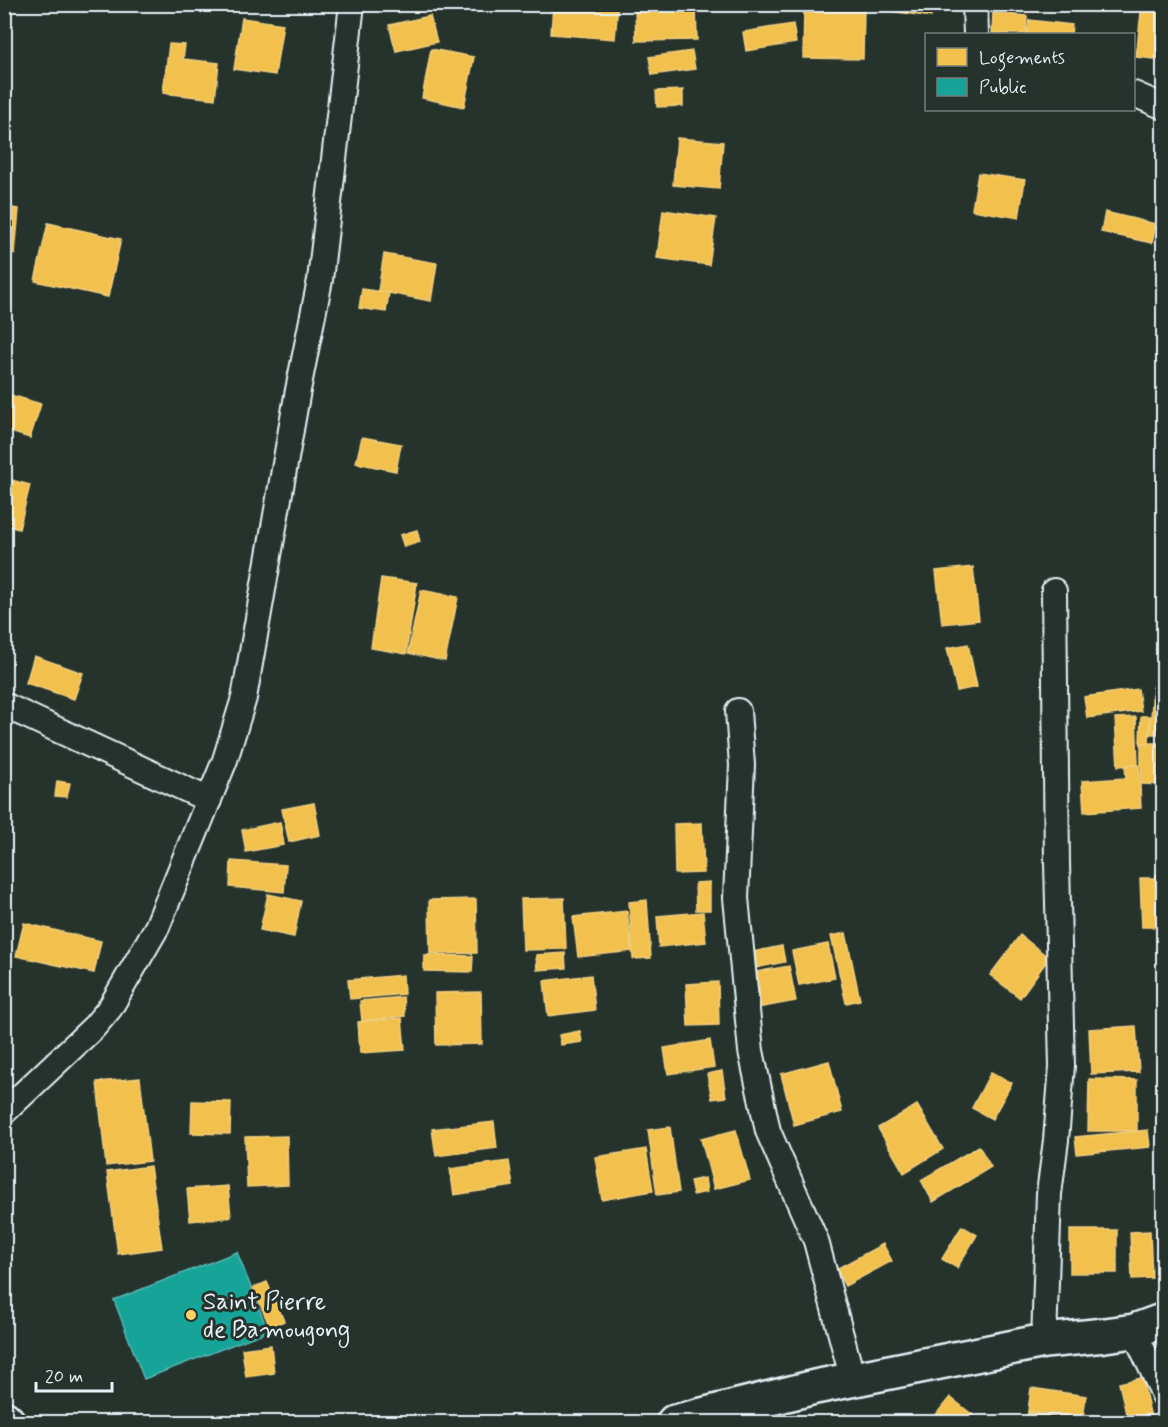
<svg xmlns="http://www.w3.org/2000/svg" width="1168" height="1427" font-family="Mynerve,sans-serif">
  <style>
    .homes { fill: #f2c14e; stroke: #efcf81; stroke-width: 1.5 }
    .public { fill: #17a398; stroke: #56bab5; stroke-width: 1.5 }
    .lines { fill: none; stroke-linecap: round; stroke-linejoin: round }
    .street-casing { stroke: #e8f1f8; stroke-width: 28 }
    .secondary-casing { stroke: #e8f1f8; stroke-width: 38 }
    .primary-casing { stroke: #e8f1f8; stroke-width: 38 }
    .street { stroke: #26332d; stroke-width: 24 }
    .secondary { stroke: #26332d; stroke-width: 33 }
    .primary { stroke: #26332d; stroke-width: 33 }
    .poi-dot { fill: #ffd166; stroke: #26332d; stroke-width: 2 }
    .labels { text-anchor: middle; stroke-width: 6; stroke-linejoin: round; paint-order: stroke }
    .poi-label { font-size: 24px; fill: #e8f1f8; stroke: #26332d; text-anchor: start }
  </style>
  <rect width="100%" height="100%" fill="#26332d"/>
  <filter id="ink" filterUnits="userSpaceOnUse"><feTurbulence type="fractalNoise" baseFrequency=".0167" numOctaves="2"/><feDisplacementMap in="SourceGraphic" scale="12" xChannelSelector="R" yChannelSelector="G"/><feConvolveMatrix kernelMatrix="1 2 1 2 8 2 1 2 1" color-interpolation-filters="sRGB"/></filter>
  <g filter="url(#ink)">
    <g class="homes">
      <polygon points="4,4 8,4 4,29"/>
      <polygon points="178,4 217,4 217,7 178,6"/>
      <polygon points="553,4 618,4 615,39 551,34"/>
      <polygon points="893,4 933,4 931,17 892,11"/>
      <polygon points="1142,4 1164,4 1164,60 1136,57"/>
      <polygon points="696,6 697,40 636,41 635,7"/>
      <polygon points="804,7 864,8 863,59 803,58"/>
      <polygon points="993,13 1027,16 1026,34 992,34"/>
      <polygon points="430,16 437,42 396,51 389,25"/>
      <polygon points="242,18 283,24 275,75 234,69"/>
      <polygon points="1029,20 1072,25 1071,34 1027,34"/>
      <polygon points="793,24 796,43 746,51 743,32"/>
      <polygon points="169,44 185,45 183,59 219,63 215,99 163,93"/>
      <polygon points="431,49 474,57 464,107 422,98"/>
      <polygon points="692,51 695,69 652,75 649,57"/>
      <polygon points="683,90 683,106 657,107 656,91"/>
      <polygon points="677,138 723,142 719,189 673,185"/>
      <polygon points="978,173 1025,180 1019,218 972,210"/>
      <polygon points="4,207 19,209 15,254 4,253"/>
      <polygon points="663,210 716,218 709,265 657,258"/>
      <polygon points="1105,212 1156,224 1152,243 1101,232"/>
      <polygon points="48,223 121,239 108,297 35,281"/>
      <polygon points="384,254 437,263 431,301 378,291"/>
      <polygon points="362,289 389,293 386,312 359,308"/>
      <polygon points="4,393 41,404 30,438 4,430"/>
      <polygon points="362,437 401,444 396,471 356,463"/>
      <polygon points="4,478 30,485 19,529 4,525"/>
      <polygon points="417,530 420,542 404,547 400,535"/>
      <polygon points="973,567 979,620 942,624 936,571"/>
      <polygon points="381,578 417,583 406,654 371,648"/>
      <polygon points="421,590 458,597 445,661 408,653"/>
      <polygon points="968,644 977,687 957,691 947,648"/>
      <polygon points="34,656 83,673 74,699 26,683"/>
      <polygon points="1153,686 1164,687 1164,734 1150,734"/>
      <polygon points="1138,689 1141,711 1087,718 1084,697"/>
      <polygon points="1141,716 1150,716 1149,743 1140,742"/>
      <polygon points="1136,717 1138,765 1118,766 1115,718"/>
      <polygon points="1141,743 1164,743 1164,785 1141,784"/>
      <polygon points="1139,765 1141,808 1084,812 1082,781 1126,778 1125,766"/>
      <polygon points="57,781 70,783 67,797 55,796"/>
      <polygon points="314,803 320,835 289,842 282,809"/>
      <polygon points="280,822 284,845 246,852 242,830"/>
      <polygon points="702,823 704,873 675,874 674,824"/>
      <polygon points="231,861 286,865 284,892 230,887"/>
      <polygon points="1156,875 1164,875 1164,919 1161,919"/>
      <polygon points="1140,878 1155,878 1157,927 1142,927"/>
      <polygon points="710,882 710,910 696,910 695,883"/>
      <polygon points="268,894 301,901 294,937 260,930"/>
      <polygon points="564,898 566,949 523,950 521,899"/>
      <polygon points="476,899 477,953 430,954 429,900"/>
      <polygon points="647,900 651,958 633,959 629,902"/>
      <polygon points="627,911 632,951 578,957 573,917"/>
      <polygon points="703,912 706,942 659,947 657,916"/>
      <polygon points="24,923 101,941 94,973 16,956"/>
      <polygon points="846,933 860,1000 846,1003 831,936"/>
      <polygon points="1020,935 1049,958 1020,998 990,975"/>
      <polygon points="828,944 835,978 799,985 792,951"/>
      <polygon points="782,946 785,962 740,971 737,955"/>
      <polygon points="565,953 566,968 537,970 536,955"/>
      <polygon points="424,955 473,956 472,972 424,971"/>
      <polygon points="789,966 796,1001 746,1010 739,975"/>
      <polygon points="403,975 404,994 350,999 348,980"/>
      <polygon points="591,975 595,1010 548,1016 544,981"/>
      <polygon points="718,982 719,1025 688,1026 686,984"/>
      <polygon points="481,992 482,1044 436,1045 435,993"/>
      <polygon points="403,997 405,1016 362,1021 360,1001"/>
      <polygon points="402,1018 405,1050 360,1053 358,1022"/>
      <polygon points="1136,1026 1139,1072 1091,1074 1089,1029"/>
      <polygon points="580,1031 582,1042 561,1045 559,1035"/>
      <polygon points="710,1040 714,1067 668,1074 664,1048"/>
      <polygon points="829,1061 842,1112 794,1125 781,1074"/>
      <polygon points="722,1071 726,1097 712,1099 707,1074"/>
      <polygon points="991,1072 1012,1083 992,1119 972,1108"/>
      <polygon points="140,1078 150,1161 106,1166 97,1082"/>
      <polygon points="1089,1079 1137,1080 1137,1131 1088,1131"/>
      <polygon points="192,1101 231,1102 230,1134 191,1133"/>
      <polygon points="917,1105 943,1149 904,1173 878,1128"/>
      <polygon points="494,1122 497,1148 436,1156 432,1129"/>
      <polygon points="670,1127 679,1192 657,1195 648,1130"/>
      <polygon points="736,1130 750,1180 714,1189 701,1139"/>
      <polygon points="1148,1130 1150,1147 1077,1154 1075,1137"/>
      <polygon points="287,1136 288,1185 247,1187 245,1137"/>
      <polygon points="979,1146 991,1167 933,1202 921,1180"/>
      <polygon points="646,1149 653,1191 602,1200 595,1157"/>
      <polygon points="509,1161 513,1186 454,1195 450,1169"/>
      <polygon points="150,1166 162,1248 118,1254 107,1172"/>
      <polygon points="705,1178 707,1192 693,1195 690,1181"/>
      <polygon points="228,1186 231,1217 190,1221 187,1189"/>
      <polygon points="962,1226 977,1235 957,1268 942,1259"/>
      <rect x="1070" y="1230" width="47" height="43"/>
      <polygon points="1150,1231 1152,1278 1132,1279 1130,1232"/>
      <polygon points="883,1244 892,1261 845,1286 836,1269"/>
      <polygon points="267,1282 284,1321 270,1327 253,1288"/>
      <polygon points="271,1345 274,1373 246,1377 242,1349"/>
      <polygon points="1142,1378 1152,1422 1128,1422 1119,1383"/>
      <polygon points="1031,1388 1086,1396 1083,1419 1028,1411"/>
      <polygon points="950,1397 973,1415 967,1422 930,1422"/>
      <polygon points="1028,1412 1082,1422 1026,1422"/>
      <polygon points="845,1414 851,1422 833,1422"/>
    </g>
    <polygon class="public" points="237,1252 268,1331 144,1379 114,1300"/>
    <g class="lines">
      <g class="street-casing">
        <g id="street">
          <polyline points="975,4 976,34"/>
          <polyline points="1134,94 1164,107"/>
          <polyline points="4,705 209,800"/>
          <polyline points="738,711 742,765 736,898 751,1051 768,1131 816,1241 853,1380"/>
          <polyline points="4,1112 94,1027 110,1008 157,927 225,760 244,698 298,390 320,280 352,4"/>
          <polyline points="1134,1331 1164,1395"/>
          <polyline points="1044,1341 1049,1194 1056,1140 1062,1066 1057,863 1054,591"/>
        </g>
      </g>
      <g class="secondary-casing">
        <polyline id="secondary" points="674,1422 815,1387 1044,1341 1105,1335 1134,1331 1164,1320"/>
      </g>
      <g class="primary-casing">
        <polyline id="primary" points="4,1418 8,1422"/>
      </g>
      <use href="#street" class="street"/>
      <use href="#secondary" class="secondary"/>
      <use href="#primary" class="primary"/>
    </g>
  </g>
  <circle class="poi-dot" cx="191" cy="1315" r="6"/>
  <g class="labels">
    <g class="poi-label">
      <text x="203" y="1309">Saint Pierre<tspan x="203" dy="28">de Bamougong</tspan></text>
    </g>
  </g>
  <rect width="1168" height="1427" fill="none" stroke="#26332d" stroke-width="24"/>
  <rect x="12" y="12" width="1144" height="1403" fill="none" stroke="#e8f1f8" stroke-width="2" filter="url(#ink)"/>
  <rect x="925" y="33" width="210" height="78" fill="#26332d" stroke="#747f7e" stroke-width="1.5"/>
  <rect x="937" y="48" width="30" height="18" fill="#f2c14e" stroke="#747f7e" stroke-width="1.5"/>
  <text x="979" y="63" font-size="18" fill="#e8f1f8">Logements</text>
  <rect x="937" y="78" width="30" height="18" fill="#17a398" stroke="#747f7e" stroke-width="1.5"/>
  <text x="979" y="93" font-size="18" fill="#e8f1f8">Public</text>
  <path d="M36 1382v9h76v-9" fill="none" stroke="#e8f1f8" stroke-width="3"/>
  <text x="45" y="1382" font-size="18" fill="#e8f1f8" stroke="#26332d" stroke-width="4.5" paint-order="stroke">20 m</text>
</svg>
